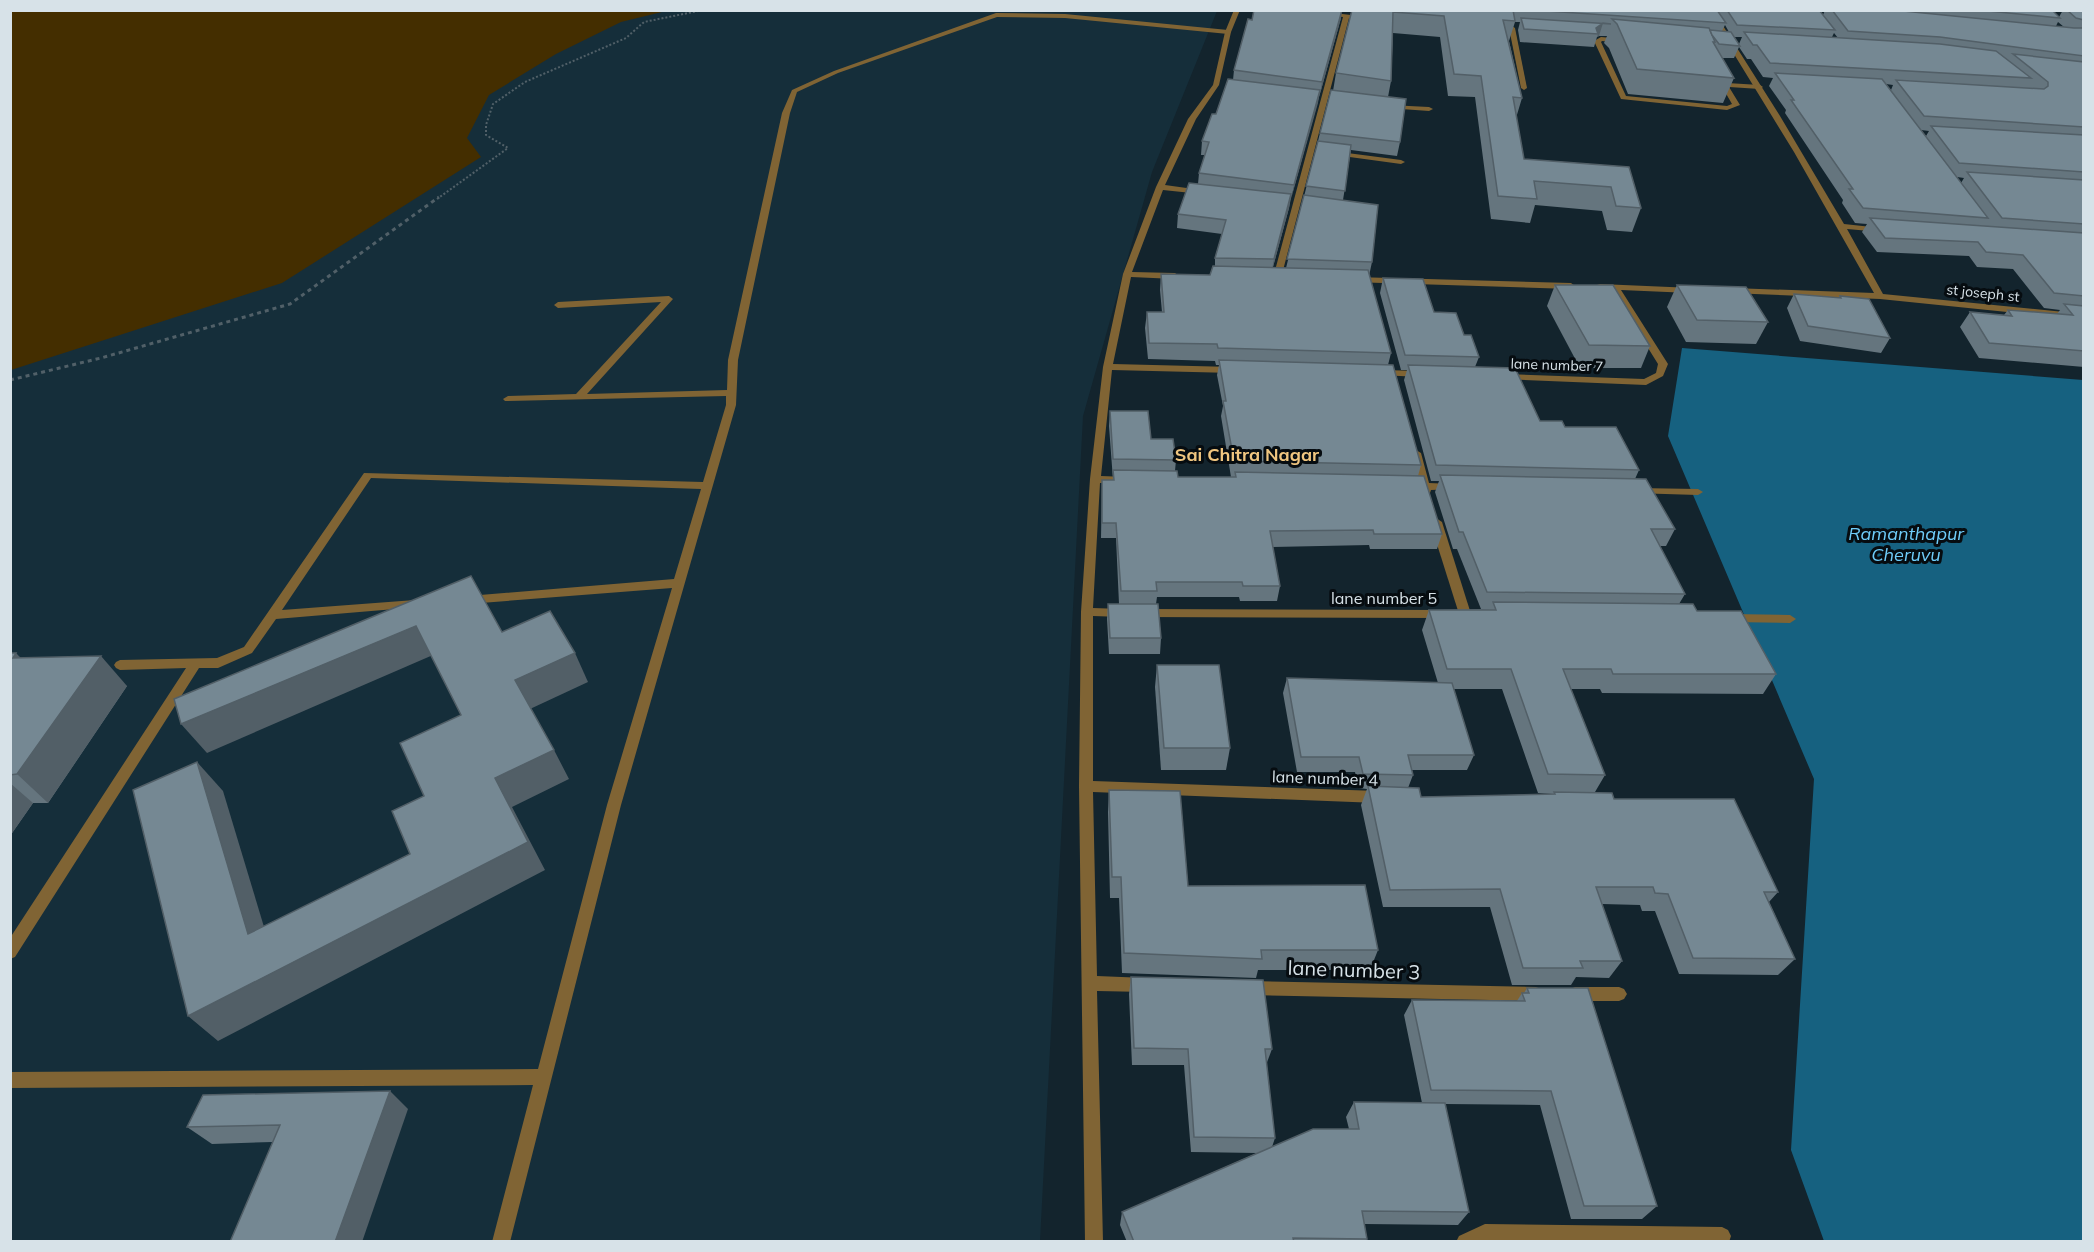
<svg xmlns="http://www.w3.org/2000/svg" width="2094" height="1252" font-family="Mulish,sans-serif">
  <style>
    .built { fill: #152e3a }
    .green { fill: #442e00 }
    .water { fill: #166180 }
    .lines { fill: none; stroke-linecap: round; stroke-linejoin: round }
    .path-far1 { stroke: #516068; stroke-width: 2; stroke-dasharray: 2 2; stroke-linecap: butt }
    .path { stroke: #516068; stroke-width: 3; stroke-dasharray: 4 4; stroke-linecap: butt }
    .lane { fill: #806434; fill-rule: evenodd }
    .street { fill: #806434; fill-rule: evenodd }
    .wall { fill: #65757e; fill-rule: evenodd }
    .shaded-wall { fill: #525f67 }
    .building { fill: #758893; stroke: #525f67; stroke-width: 1.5 }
    .labels { text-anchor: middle; stroke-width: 6; stroke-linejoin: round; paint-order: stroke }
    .far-street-label { font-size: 14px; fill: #d7e2e8; stroke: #060c10 }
    .street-label { font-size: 16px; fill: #d7e2e8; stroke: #060c10 }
    .neighbourhood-label { font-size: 18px; font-weight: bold; fill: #f0c680; stroke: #060c10 }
    .water-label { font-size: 18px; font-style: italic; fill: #6fcdfa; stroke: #060c10 }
    .near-street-label { font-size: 20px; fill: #d7e2e8; stroke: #060c10 }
  </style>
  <rect width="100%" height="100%" fill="#13242d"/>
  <polygon class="built" points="10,11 1217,11 1152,172 1083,416 1040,1241 11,1241"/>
  <polygon class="green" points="11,10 666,10 666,11 621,22 556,54 489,95 467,138 481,157 282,283 11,370"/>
  <polygon class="water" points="1682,348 2083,380 2083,1241 1824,1241 1791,1150 1814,779 1668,436"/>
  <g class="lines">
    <g class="path-far1">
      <polyline points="888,10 954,10"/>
      <polyline points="437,199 508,148 486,135 486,125 493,104 525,82 626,38 644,22 703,10"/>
    </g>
    <polyline class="path" points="10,380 101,358 290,304 439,197"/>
    <g class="lane">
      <polygon points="996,13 1065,14 1228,30 1231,32 1228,34 1065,18 997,17 838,73 797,92 790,113 738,360 736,405 621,805 510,1242 492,1242 533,1085 10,1088 10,1072 538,1069 607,805 672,588 468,604 462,600 468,596 674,579 701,489 371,478 282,610 415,600 421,604 419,607 276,619 252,653 218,668 199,668 15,957 10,959 10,938 186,668 120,670 116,668 114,665 116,662 120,660 217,658 244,647 364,473 703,482 726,405 726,396 505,401 503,399 508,396 576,394 661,302 558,308 554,305 558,302 669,296 673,299 587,394 727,390 728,360 782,113 792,90 834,71"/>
      <polygon points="1512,26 1515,28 1527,88 1524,90 1521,88 1509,28"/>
      <path d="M 1601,37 L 1705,47 L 1727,83 L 1760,85 L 1763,87 L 1760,89 L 1729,87 L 1740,105 L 1727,110 L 1621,99 L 1594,41 ZM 1602,41 L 1701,50 L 1732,104 L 1727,106 L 1626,96 L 1601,42 Z"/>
    </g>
    <g class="street">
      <polygon points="1234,10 1240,10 1231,32 1219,85 1196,119 1165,185 1201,190 1205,192 1201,194 1163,190 1132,272 1175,273 1179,276 1175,279 1131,277 1113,364 1233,367 1238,370 1233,373 1112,370 1101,476 1127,477 1132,480 1127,483 1100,483 1093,608 1122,609 1128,613 1122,617 1093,616 1093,781 1378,791 1383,793 1385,797 1383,801 1378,803 1093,792 1097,976 1146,978 1151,980 1154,985 1151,990 1146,992 1097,991 1103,1242 1085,1242 1079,786 1081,612 1090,479 1103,367 1123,274 1156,187 1188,119 1213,85 1225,32"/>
      <polygon points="1707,10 1713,10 1780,116 1844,224 1881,228 1885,230 1881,232 1847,229 1883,294 2084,314 2084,320 1880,299 1729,293 1728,291 1732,288 1874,293 1794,152"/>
      <polygon points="1325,12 1368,17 1365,19 1349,18 1281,278 1277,281 1273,278 1343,17 1323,15"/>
      <polygon points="1389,105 1429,107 1433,109 1429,111 1387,108 1385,107"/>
      <polygon points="1332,151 1401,160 1405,162 1401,164 1335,155 1332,155"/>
      <polygon points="1354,277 1571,283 1575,286 1571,289 1351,282 1350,280"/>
      <polygon points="1600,284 1693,288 1693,292 1690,293 1621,290 1668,364 1663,376 1646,385 1502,379 1502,375 1505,374 1644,379 1656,373 1658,364 1612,290 1597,289 1597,285"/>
      <polygon points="1380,370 1422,371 1427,374 1422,377 1377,375 1375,373"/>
      <polygon points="1416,450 1421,453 1429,483 1451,484 1456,487 1455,489 1431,490 1430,493 1422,493 1420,490 1407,488 1406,486 1407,484 1419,483 1411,453"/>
      <polygon points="1636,488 1698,489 1703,492 1698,495 1632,493 1631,491"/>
      <polygon points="1436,518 1442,522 1471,614 1469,617 1465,618 1459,614 1430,522"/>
      <polygon points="1142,609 1443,610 1449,614 1443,618 1142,617 1136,613"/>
      <polygon points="1730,614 1790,615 1796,619 1790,623 1730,622 1724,618"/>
      <polygon points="1248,981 1536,987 1541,989 1544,994 1541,999 1536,1001 1248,995 1243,993 1240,988 1243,983"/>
      <polygon points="1575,987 1619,987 1624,989 1627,994 1624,999 1619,1001 1575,1001 1570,999 1567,994 1570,989"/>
      <polygon points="1485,1224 1722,1227 1728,1230 1731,1236 1729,1242 1456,1242 1459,1236"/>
    </g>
  </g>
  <g class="wall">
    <path d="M 1351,10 L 1819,10 L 1823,15 L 1825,10 L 2052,10 L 2059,17 L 2063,10 L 2084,10 L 2084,367 L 1979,358 L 1960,327 L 1970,312 L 2004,315 L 2008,310 L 2057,314 L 2060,310 L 2044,308 L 2013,269 L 1977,267 L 1969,256 L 1877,252 L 1862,232 L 1867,224 L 1855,223 L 1842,203 L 1843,200 L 1785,113 L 1786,110 L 1769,86 L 1773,78 L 1763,77 L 1751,59 L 1747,59 L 1739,47 L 1734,58 L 1722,58 L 1734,78 L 1723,103 L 1628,94 L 1609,48 L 1604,43 L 1607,36 L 1599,36 L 1597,37 L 1594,47 L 1520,42 L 1518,30 L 1520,22 L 1515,22 L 1509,41 L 1522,98 L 1516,118 L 1524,159 L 1629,167 L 1641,208 L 1632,232 L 1607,230 L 1602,211 L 1535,205 L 1530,223 L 1491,219 L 1475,97 L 1448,96 L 1440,37 L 1393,33 L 1391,81 L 1388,97 L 1400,142 L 1397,156 L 1351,150 L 1343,200 L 1372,262 L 1369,276 L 1391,353 L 1388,365 L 1421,465 L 1418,476 L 1442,534 L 1437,549 L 1370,549 L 1369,545 L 1273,547 L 1280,586 L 1277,601 L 1240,601 L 1239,597 L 1157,597 L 1156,604 L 1161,638 L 1160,654 L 1109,654 L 1107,619 L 1108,604 L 1119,604 L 1116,538 L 1101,538 L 1102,480 L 1113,480 L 1109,426 L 1110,411 L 1151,439 L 1176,460 L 1175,471 L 1178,477 L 1231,477 L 1221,416 L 1223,406 L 1217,375 L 1219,365 L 1216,365 L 1215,361 L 1148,359 L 1145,328 L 1147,312 L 1162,312 L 1160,290 L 1161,274 L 1210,275 L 1215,266 L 1215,258 L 1222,234 L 1177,228 L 1178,214 L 1198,184 L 1199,173 L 1205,155 L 1201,155 L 1202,141 L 1233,80 L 1234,70 L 1341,18 L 1291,198 L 1289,208 L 1273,267 L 1286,268 L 1320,133 L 1333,91 L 1336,73 L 1352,11 ZM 2058,22 L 2064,27 L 2056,26 ZM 1725,25 L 1729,32 L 1722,31 ZM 1834,33 L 1838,38 L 1832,37 ZM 1734,37 L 1742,37 L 1739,44 ZM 1886,84 L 1893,85 L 1891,90 ZM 1921,130 L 1929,131 L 1926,136 ZM 1957,177 L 1964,178 L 1961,183 Z"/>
    <path d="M 1383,278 L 1434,312 L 1464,335 L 1479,357 L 1475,367 L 1540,421 L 1565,427 L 1639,470 L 1635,479 L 1675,529 L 1666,546 L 1659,546 L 1685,594 L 1679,604 L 1697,611 L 1776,674 L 1763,694 L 1602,693 L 1600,689 L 1571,689 L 1605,775 L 1595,792 L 1614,799 L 1778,892 L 1769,902 L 1795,959 L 1778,975 L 1679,974 L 1655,911 L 1642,911 L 1640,905 L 1602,904 L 1622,961 L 1609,978 L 1576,977 L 1571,985 L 1512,985 L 1490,907 L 1383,907 L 1361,805 L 1367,789 L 1358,788 L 1355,772 L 1297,772 L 1283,693 L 1287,678 L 1438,683 L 1422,630 L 1429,610 L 1490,609 L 1481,609 L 1457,549 L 1453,549 L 1435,492 L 1439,481 L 1431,481 L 1404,380 L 1407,370 L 1401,370 L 1380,293 ZM 1453,689 L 1502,689 L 1538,793 L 1552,794 L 1421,797 L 1408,788 L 1413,775 L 1411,770 L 1467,770 L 1474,755 Z"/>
    <polygon points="1555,285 1650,346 1641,368 1580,368 1547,306"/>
    <polygon points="1677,285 1768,322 1756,344 1686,342 1667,307"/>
    <polygon points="1794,294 1839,298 1840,296 1890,338 1881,353 1800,341 1787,308"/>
    <polygon points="10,653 21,658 127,686 48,803 33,803 10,836"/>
    <polygon points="1157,665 1230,748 1226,770 1161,770 1155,687"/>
    <polygon points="1109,790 1188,886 1378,950 1370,970 1258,970 1256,978 1122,973 1119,898 1110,898 1108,812"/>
    <polygon points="1131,977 1272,1049 1266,1065 1275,1138 1272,1147 1349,1129 1346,1117 1354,1102 1422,1103 1404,1015 1412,1000 1517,1001 1522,993 1524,993 1527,988 1657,1206 1642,1219 1571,1219 1540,1105 1445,1104 1469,1212 1458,1225 1364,1224 1367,1239 1365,1242 1127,1242 1120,1225 1122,1212 1257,1153 1191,1152 1184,1065 1132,1065 1129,994"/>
    <polygon points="408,1109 272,1142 212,1144 187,1127"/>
  </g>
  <g class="shaded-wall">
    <polygon points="1342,10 1341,18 1320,94 1322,82"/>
    <polygon points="1603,23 1599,36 1597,37 1598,34 1596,28"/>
    <polygon points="1320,90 1318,103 1291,199 1294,185"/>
    <polygon points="1291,194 1289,208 1271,274 1274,259"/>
    <polygon points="416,626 433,655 207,753 181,724"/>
    <polygon points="16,653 45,683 13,658"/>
    <polygon points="575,653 588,682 530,709 515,680"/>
    <polygon points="101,656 127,686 48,803 17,774"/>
    <polygon points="554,750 569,779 512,807 545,870 218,1041 188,1016 528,842 495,778"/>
    <polygon points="197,762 223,791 274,960 248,934"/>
    <polygon points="10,783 33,803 10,836"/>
    <polygon points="390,1091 408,1109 362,1242 335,1242"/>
  </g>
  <g class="building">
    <polygon points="1254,10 1342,10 1322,82 1234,70 1248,19 1252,20"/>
    <polygon points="1352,10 1513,10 1515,21 1503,20 1522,98 1513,97 1524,159 1629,167 1641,208 1616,206 1611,187 1534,181 1537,199 1498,196 1481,76 1454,74 1444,16 1393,12 1391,81 1336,73"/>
    <polygon points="1531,10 1717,10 1726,23"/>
    <polygon points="1727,10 1819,10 1835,30 1737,25"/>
    <polygon points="1832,10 1893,10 2074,28 2084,28 2084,56 1940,37 1848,31"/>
    <polygon points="1978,10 2052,10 2060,18"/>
    <polygon points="2067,10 2084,10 2084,20 2076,18"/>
    <polygon points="1521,18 1611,24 1603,23 1596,28 1598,34 1524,29"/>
    <polygon points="1612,19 1709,28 1715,42 1713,42 1734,78 1637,69 1617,24"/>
    <polygon points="1710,30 1731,32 1740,46 1719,44 1712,35"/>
    <polygon points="1744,32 1940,44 1996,51 2031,78 1770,63 1757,45 1753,45"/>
    <polygon points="2013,54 2084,62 2084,127 1924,116 1896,80 2044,89 2048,86 2048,82"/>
    <polygon points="1775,73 1882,79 1988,218 1863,208 1849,189 1853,189 1791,100 1794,100"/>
    <polygon points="1228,79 1320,90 1294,185 1199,173 1209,142 1202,141 1212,114 1216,114"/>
    <polygon points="1331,90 1406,99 1400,142 1320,133"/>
    <polygon points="1931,126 2084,135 2084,172 1959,163"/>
    <polygon points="1318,141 1351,145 1345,191 1306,186"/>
    <polygon points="1967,172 2084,180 2084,224 2002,218"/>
    <polygon points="1189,183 1291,194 1274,259 1215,258 1226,220 1178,214"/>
    <polygon points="1304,195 1378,205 1372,262 1287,259"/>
    <polygon points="1870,218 2084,233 2084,296 2054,293 2023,255 1986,252 1978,242 1885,238"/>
    <polygon points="1213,266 1368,270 1391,353 1218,348 1217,344 1149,343 1147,312 1164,312 1161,274 1210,275"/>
    <polygon points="1383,278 1423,279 1434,312 1456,313 1464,335 1471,335 1479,357 1405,355"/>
    <polygon points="1555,285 1613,285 1650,346 1589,345"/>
    <polygon points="1677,285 1746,287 1768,322 1697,320"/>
    <polygon points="1794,294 1841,298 1840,296 1869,299 1890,338 1808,326"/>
    <polygon points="2064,304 2084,306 2084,351 1989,343 1970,312 2012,316 2008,310 2073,315"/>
    <polygon points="1219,360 1393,365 1421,465 1234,461 1223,401 1226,401"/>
    <polygon points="1408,365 1515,368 1540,421 1562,421 1565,427 1616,427 1639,470 1436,465"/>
    <polygon points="1110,411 1148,411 1151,439 1173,439 1176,460 1113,459"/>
    <polygon points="1113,470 1177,471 1178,477 1236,477 1235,472 1424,476 1442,534 1374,534 1373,530 1270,531 1280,586 1243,586 1242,582 1156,582 1157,591 1121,591 1116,523 1102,523 1102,480 1114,480"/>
    <polygon points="1440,475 1646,479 1675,529 1651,529 1685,594 1487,592 1463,532 1459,532"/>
    <polygon points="471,576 502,632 550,611 575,653 515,680 554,750 495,778 528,842 188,1016 133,790 197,762 248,934 410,854 392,811 424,796 400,743 461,715 416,626 181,724 174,699"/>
    <polygon points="1493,602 1693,604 1697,611 1741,611 1776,674 1613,674 1611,669 1563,669 1605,775 1548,774 1511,669 1447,669 1429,610 1496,610"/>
    <polygon points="1108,604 1158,604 1161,638 1110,638"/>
    <polygon points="10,653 16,653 13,658 101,656 17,774 10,775"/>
    <polygon points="1157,665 1219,665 1230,748 1164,748"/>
    <polygon points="1287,678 1452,683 1474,755 1408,755 1413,775 1363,774 1359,757 1301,757"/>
    <polygon points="1368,786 1419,788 1421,797 1555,794 1554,792 1612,793 1614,799 1734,799 1778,892 1764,892 1795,959 1693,958 1668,894 1655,893 1653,887 1596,887 1622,961 1580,961 1583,968 1523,968 1500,889 1390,890"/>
    <polygon points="1109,790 1180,791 1188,886 1365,885 1378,950 1261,950 1262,959 1124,953 1121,877 1112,877"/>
    <polygon points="1131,977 1263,980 1272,1049 1265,1049 1275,1138 1194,1137 1188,1049 1134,1048"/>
    <polygon points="1527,988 1588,988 1657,1206 1584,1206 1551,1091 1431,1090 1412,1000 1525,1001 1522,993 1529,993"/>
    <polygon points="390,1091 335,1242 230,1242 280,1125 187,1127 203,1095"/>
    <polygon points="1354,1102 1445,1103 1469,1212 1362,1211 1367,1239 1293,1238 1294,1242 1134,1242 1122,1212 1313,1129 1359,1129"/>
  </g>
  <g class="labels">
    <g class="far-street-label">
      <text transform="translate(1983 293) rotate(6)" y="5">st joseph st</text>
      <text transform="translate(1557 365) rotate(2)" y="5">lane number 7</text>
    </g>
    <g class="street-label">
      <text x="1384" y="604">lane number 5</text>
      <text transform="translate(1325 778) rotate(2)" y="6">lane number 4</text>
    </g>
    <g class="neighbourhood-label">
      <text x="1247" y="461">Sai Chitra Nagar</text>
    </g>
    <g class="water-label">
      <text x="1906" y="540">Ramanthapur<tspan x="1906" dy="21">Cheruvu</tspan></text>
    </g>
    <g class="near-street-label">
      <text transform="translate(1354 970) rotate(2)" y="7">lane number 3</text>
    </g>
  </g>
  <rect width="2094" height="1252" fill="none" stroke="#d7e2e8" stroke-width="24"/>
</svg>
